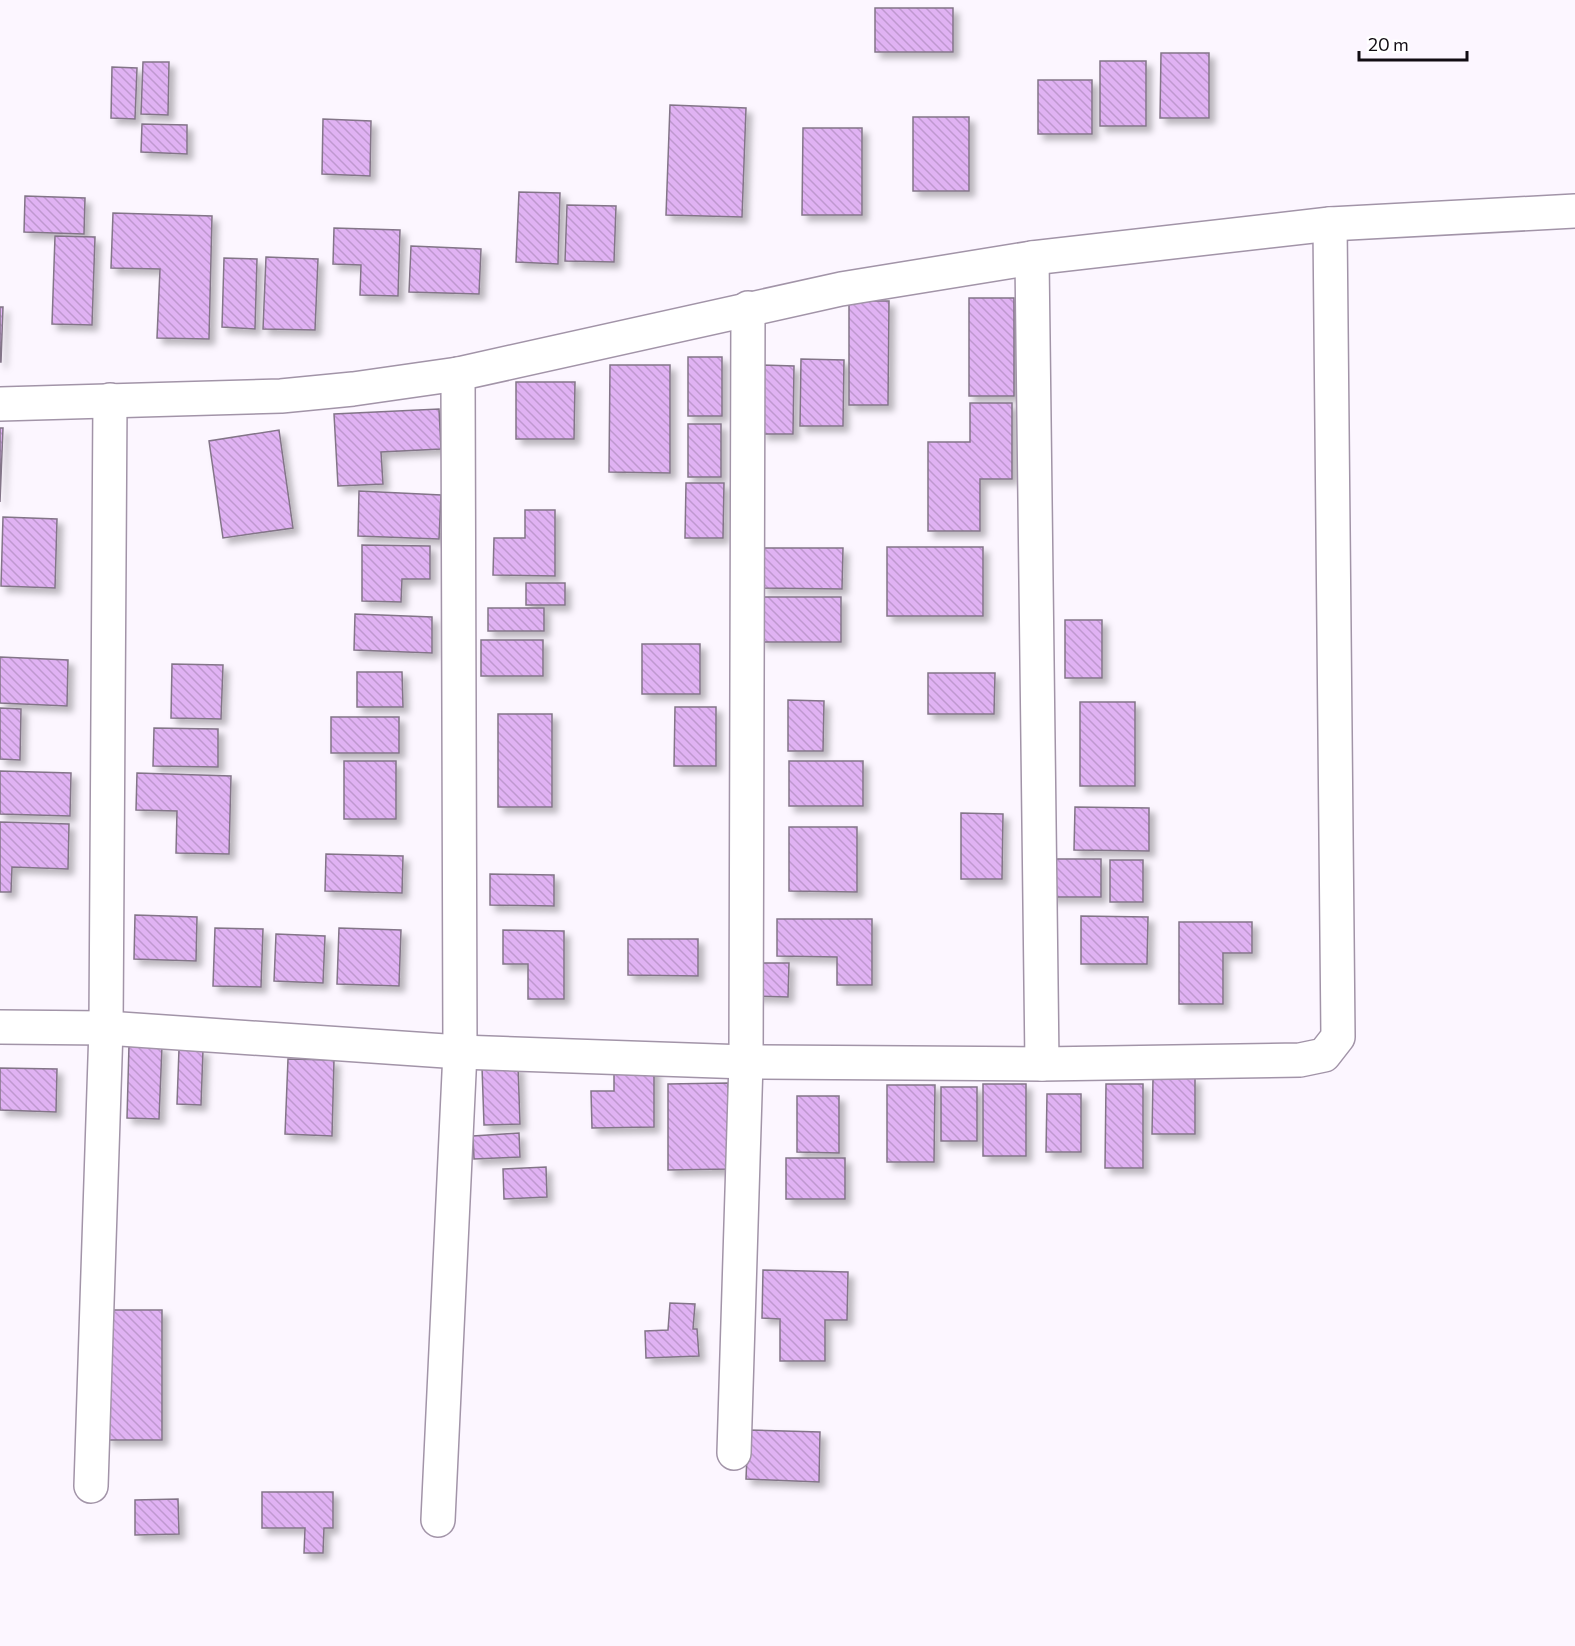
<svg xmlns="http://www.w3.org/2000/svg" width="1575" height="1646" font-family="Commissioner,sans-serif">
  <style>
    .building { fill: url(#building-back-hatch); stroke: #837588; stroke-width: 1.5; filter: url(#shadow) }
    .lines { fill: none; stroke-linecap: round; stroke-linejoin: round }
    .minor-casing { stroke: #a294a8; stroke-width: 36 }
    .minor { stroke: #fff; stroke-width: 33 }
  </style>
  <defs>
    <pattern id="building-back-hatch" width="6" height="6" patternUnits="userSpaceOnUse" patternTransform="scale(1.5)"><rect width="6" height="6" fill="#e0b2f3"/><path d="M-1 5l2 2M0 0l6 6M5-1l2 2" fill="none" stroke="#bf98cf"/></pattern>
    <filter id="shadow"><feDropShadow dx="5.5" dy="5.5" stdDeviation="3" flood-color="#0004"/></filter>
  </defs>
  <rect width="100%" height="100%" fill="#fcf6ff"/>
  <g class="building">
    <rect x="875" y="8" width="78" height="44"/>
    <polygon points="1161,53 1209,53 1209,118 1160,118"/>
    <rect x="1100" y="61" width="46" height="65"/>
    <polygon points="143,62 169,62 168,115 141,114"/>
    <polygon points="112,67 137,68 135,119 111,118"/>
    <rect x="1038" y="80" width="54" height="54"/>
    <polygon points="670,105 746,108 742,217 666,215"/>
    <rect x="913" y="117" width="56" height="74"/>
    <polygon points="323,119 371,121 370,176 322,174"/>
    <polygon points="142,124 187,125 187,154 141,152"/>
    <polygon points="803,128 862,128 862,215 802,215"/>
    <polygon points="519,192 560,193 558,264 516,262"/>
    <polygon points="25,196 85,198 84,234 24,232"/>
    <polygon points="567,205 616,206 614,262 565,261"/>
    <polygon points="113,213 212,216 209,339 157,338 160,269 111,268"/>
    <polygon points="334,228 400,230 398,296 360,295 361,265 333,264"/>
    <polygon points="55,236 95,237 92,325 52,324"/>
    <polygon points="411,246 481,249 479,294 409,292"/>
    <polygon points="266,257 318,259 315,330 263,329"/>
    <polygon points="224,258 257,259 255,329 222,327"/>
    <rect x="969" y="298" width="45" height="98"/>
    <polygon points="849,301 889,301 888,405 849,405"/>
    <polygon points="0,307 3,307 1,362 0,362"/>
    <rect x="688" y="357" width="34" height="59"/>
    <polygon points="801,359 844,360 843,426 800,426"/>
    <polygon points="610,365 670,365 670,473 609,472"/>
    <polygon points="762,365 794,366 793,434 762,434"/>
    <polygon points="516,382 575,382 574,439 516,439"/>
    <polygon points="970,403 1012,403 1012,479 980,479 980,531 928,531 928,442 970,442"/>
    <polygon points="439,409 441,449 381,452 383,484 338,486 334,414"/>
    <rect x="688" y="424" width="33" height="53"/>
    <polygon points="0,428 3,428 0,502"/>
    <polygon points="279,430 293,528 223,538 209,441"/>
    <polygon points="686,483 724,483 723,538 685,538"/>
    <polygon points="359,491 441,495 439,539 358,536"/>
    <polygon points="525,510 555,510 555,576 493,575 494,538 525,538"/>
    <polygon points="3,517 57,519 55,588 1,586"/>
    <polygon points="362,545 430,546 430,579 402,579 401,602 362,601"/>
    <rect x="887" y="547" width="96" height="69"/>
    <polygon points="763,548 843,548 842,589 762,588"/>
    <rect x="526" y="583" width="39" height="22"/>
    <rect x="761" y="597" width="80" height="45"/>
    <rect x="488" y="608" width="56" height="23"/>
    <polygon points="355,614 432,617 432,653 354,650"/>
    <rect x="1065" y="620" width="37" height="58"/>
    <rect x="481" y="640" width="62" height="36"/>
    <rect x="642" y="644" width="58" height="50"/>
    <polygon points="0,657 68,660 67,706 0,703"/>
    <polygon points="172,664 223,665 221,719 171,718"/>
    <polygon points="357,672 402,672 403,707 357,707"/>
    <polygon points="928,673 995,673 994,714 928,714"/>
    <polygon points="788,700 824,701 823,751 788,751"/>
    <rect x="1080" y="702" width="55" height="84"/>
    <polygon points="675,707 716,707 716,766 674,766"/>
    <polygon points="0,708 21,709 20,760 0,759"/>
    <rect x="498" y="714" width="54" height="93"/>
    <rect x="331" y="717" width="68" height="36"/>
    <polygon points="154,728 218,729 218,767 153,766"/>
    <rect x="344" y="761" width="52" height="58"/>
    <rect x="789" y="761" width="74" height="45"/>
    <polygon points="0,771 71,773 70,816 0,814"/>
    <polygon points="137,773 231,776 229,854 176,853 177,811 136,810"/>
    <polygon points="1075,807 1149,808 1149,851 1074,850"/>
    <polygon points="961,813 1003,814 1002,879 961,879"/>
    <polygon points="0,822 69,824 68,869 12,867 11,892 0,892"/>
    <polygon points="789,827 857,827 857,892 789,891"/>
    <polygon points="326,854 403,856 402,893 325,891"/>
    <rect x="1048" y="859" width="53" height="38"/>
    <rect x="1110" y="860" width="33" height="42"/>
    <polygon points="490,874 554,875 554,906 490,905"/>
    <polygon points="135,915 197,917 196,961 134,959"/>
    <polygon points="1081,916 1148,917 1147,964 1081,964"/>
    <polygon points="777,919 872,919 872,985 837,985 837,957 777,956"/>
    <polygon points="1179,922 1252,922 1252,953 1223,953 1223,1004 1179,1004"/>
    <polygon points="215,928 263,929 261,987 213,986"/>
    <polygon points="339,928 401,930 399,986 337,984"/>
    <polygon points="503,930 564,931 564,999 528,999 528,964 503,964"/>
    <polygon points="276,934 325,936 323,983 274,981"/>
    <polygon points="628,939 698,939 698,976 628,975"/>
    <polygon points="753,963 789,963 788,997 753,996"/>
    <polygon points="129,1045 162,1046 159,1119 127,1118"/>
    <polygon points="179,1049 203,1050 201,1105 177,1104"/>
    <polygon points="288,1059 334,1060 332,1136 285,1134"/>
    <polygon points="614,1063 654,1063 654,1127 592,1128 591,1091 614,1091"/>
    <polygon points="518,1066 520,1124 484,1125 482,1067"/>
    <polygon points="0,1068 57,1069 56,1112 0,1110"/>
    <polygon points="1153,1078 1195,1078 1195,1134 1152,1134"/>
    <polygon points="728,1083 729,1169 668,1170 668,1084"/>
    <rect x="983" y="1084" width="43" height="72"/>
    <polygon points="1106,1084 1143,1084 1143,1168 1105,1168"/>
    <polygon points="887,1085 935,1085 934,1162 887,1162"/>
    <rect x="941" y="1087" width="36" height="54"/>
    <polygon points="1047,1094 1081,1094 1081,1152 1046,1152"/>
    <polygon points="797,1096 839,1096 839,1153 797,1152"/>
    <polygon points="519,1133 520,1157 474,1159 473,1136"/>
    <rect x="786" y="1158" width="59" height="41"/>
    <polygon points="546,1167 547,1197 504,1199 503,1169"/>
    <polygon points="763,1270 848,1272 847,1320 825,1320 825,1361 780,1361 780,1319 762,1318"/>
    <polygon points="670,1303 695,1304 693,1329 697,1329 699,1356 646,1358 645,1331 668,1330"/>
    <polygon points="108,1310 162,1310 162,1440 107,1440"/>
    <polygon points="748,1430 820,1432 819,1482 746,1479"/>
    <polygon points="262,1492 333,1492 333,1528 324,1528 323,1553 304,1553 305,1528 262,1528"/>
    <polygon points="178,1499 179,1534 135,1535 135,1500"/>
  </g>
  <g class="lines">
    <g class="minor-casing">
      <g id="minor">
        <polyline points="1032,258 1042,1064"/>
        <polyline points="0,404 281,396 353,389 458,374 841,289 1032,258 1330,224 1575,211"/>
        <polyline points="0,1027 106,1028 460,1052 746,1062 1042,1064 1300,1060 1324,1055 1338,1037 1330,224"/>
        <polyline points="734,1453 746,1062 748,308"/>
        <polyline points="91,1486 106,1028 110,400"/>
        <polyline points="438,1520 460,1052 458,374"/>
      </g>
    </g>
    <use href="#minor" class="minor"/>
  </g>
  <path d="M1359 51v9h108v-9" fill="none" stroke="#110c13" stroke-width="3"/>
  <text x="1368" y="51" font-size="18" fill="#110c13" stroke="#ffffff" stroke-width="4.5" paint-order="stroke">20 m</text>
</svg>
